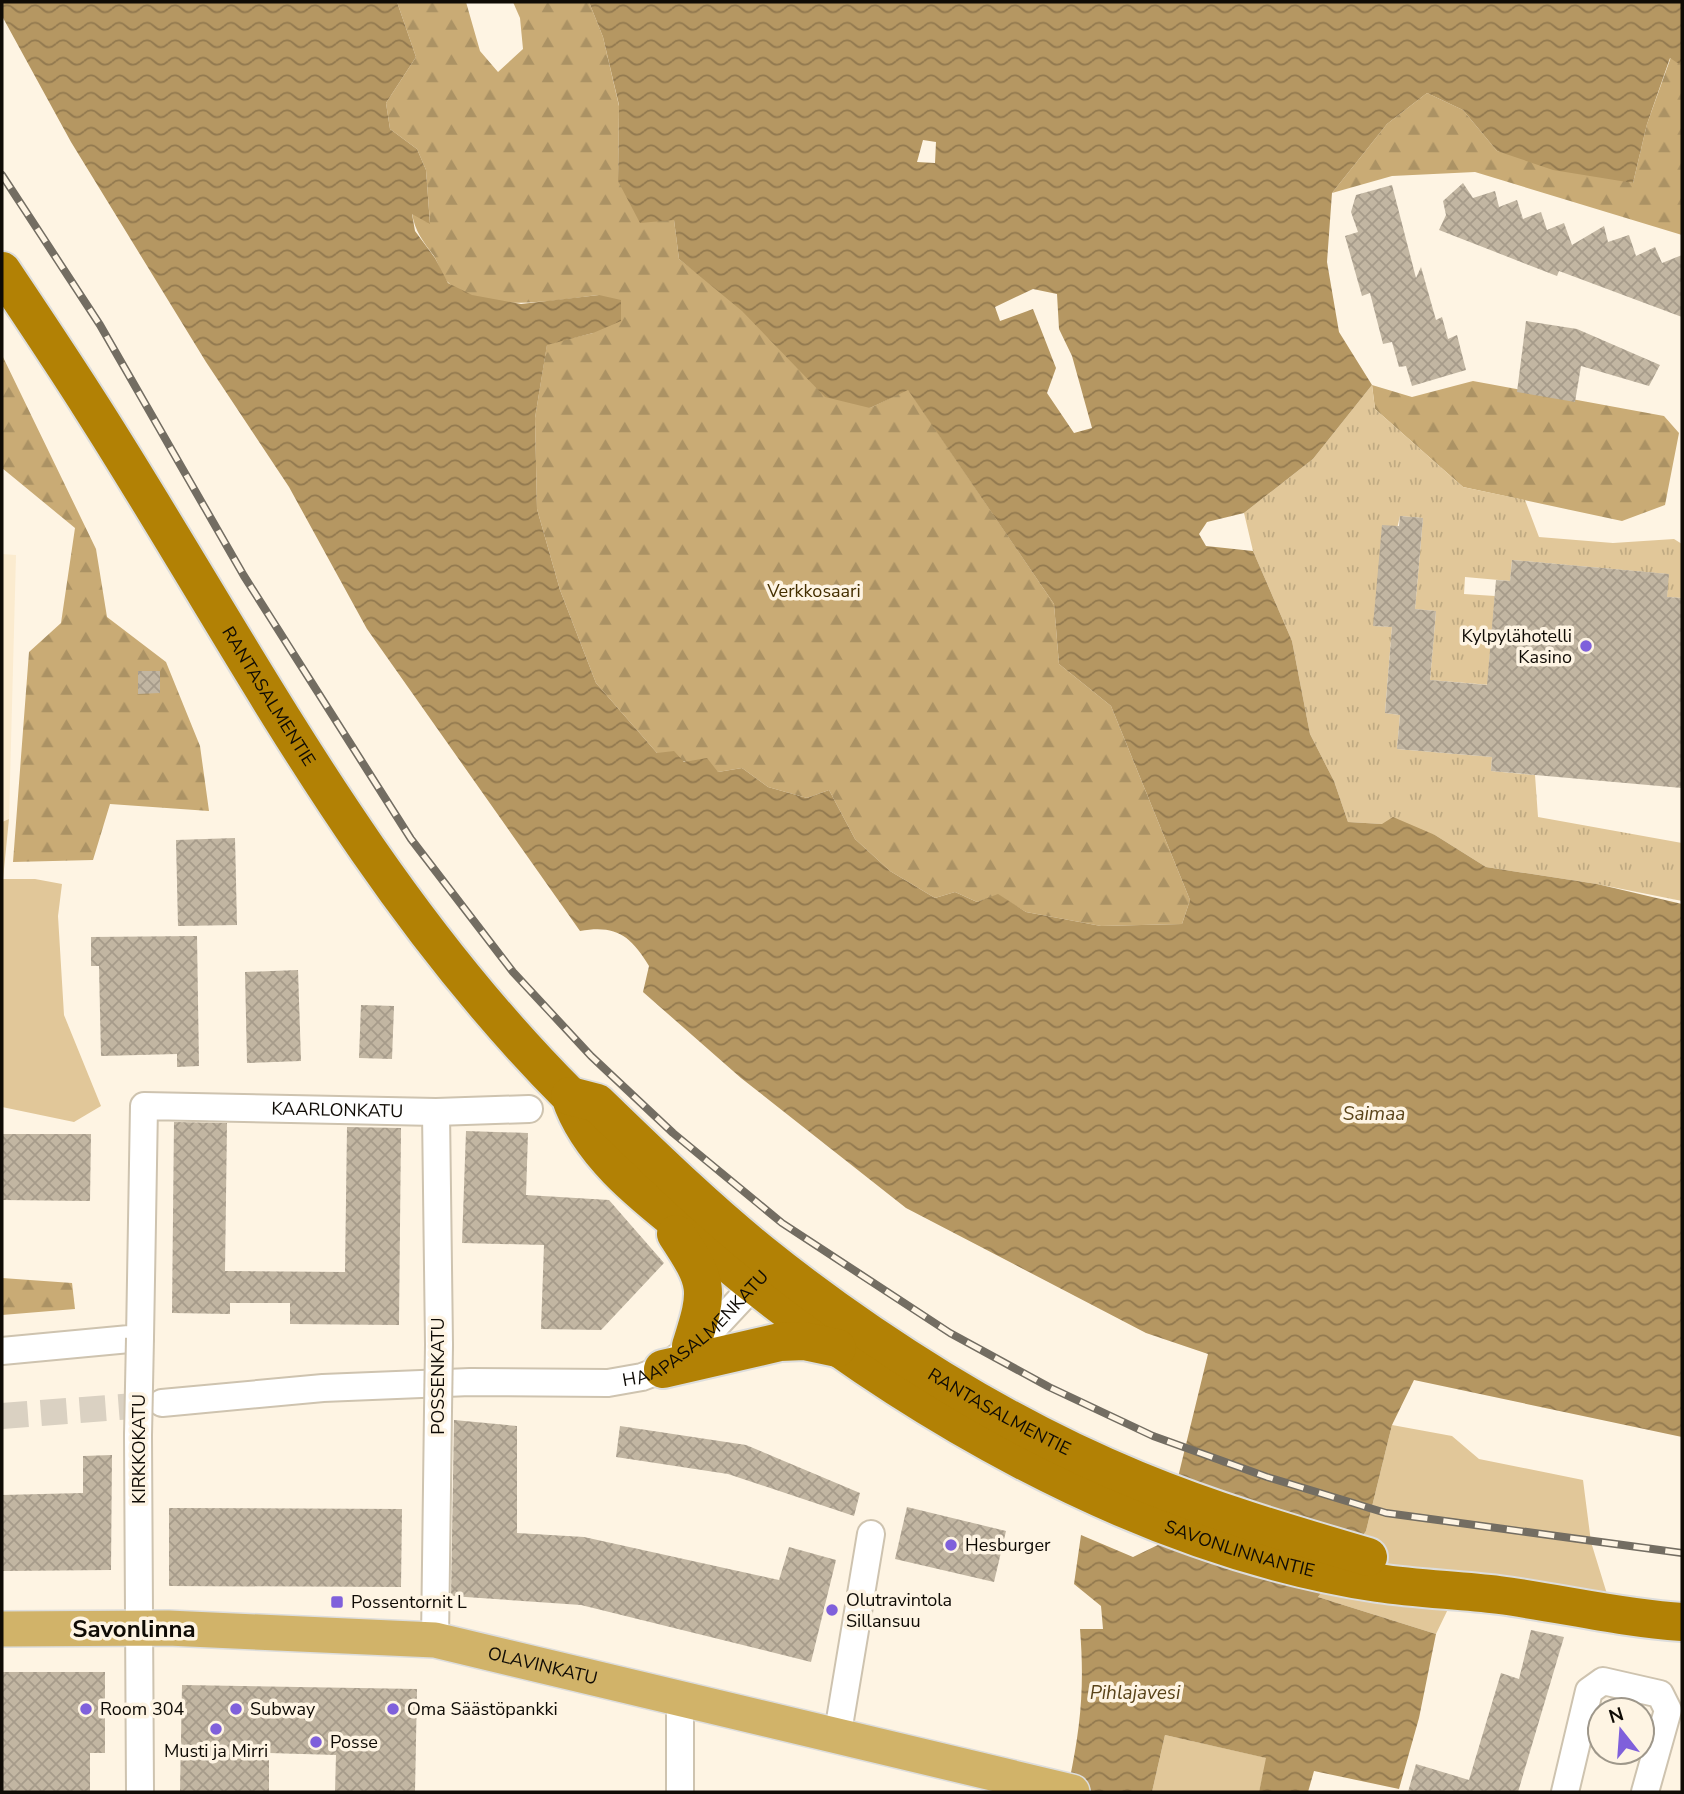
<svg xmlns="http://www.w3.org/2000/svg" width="1684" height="1794" font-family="'Nunito Sans',sans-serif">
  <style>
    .built { fill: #fbebcf }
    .grass { fill: #e1c799 }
    .forest { fill: url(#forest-firs) }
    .park { fill: url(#park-tufts) }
    .water { fill: url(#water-waves); fill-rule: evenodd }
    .building { fill: url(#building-cross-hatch) }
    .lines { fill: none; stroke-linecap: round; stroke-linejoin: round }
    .minor-tunnel { stroke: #dad1c2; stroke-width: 26; stroke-dasharray: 26 13; stroke-linecap: butt }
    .minor-casing { stroke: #cec3af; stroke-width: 30 }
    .major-casing { stroke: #dddddc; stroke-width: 38 }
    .highway-casing { stroke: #dddddc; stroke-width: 42 }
    .minor { stroke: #fff; stroke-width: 26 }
    .major { stroke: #d1b369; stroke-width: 35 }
    .highway { stroke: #b28105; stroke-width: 38 }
    .rail-casing { stroke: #736d62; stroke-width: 8 }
    .rail { stroke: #fef4e3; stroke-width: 5; stroke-dasharray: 16; stroke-linecap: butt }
    .minor-bridge-casing { stroke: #cec3af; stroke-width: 30; stroke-linecap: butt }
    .minor-bridge { stroke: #fff; stroke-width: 26 }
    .poi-dot { fill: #7f60db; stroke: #fef4e3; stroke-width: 2.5 }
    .labels { text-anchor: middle; stroke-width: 7; stroke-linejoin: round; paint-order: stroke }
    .park-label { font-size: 18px; fill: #442f01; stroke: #fef4e3 }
    .poi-label { font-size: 18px; fill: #0f0b05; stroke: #fef4e3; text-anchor: start }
    .street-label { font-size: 18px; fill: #0f0b05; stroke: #fef4e3 }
    .water-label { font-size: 19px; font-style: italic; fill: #5a441a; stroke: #fef4e3 }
    .district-label { font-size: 24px; font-weight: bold; fill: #0f0b05; stroke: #fef4e3 }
  </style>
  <defs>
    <pattern id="forest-firs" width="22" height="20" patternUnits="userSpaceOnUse" patternTransform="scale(1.75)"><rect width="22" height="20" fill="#c9ab75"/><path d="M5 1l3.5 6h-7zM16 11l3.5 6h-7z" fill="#ab9264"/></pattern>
    <pattern id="park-tufts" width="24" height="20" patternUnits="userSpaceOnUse" patternTransform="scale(1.75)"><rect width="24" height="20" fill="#e1c799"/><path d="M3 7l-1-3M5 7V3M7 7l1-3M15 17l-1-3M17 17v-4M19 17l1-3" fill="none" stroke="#c0aa82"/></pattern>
    <pattern id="water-waves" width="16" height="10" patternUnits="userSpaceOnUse" patternTransform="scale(1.75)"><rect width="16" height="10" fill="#b59762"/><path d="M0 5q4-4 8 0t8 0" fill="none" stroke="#92794f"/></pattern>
    <pattern id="building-cross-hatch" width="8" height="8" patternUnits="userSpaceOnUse" patternTransform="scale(1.75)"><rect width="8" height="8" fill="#c2b6a2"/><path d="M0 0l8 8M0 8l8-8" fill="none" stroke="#a69b8a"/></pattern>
  </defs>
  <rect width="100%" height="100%" fill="#fef4e3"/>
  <polygon class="built" points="2,554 16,555 9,819 2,822"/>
  <g class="grass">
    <polygon points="9,819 3,879 35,879 62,884 58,916 64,1015 101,1106 74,1122 2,1107 2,822"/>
    <polygon points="1392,1425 1452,1436 1479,1459 1583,1480 1591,1542 1611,1607 1449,1607 1436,1634 1318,1597 1366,1531"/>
    <polygon points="1165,1735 1267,1758 1259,1792 1152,1792"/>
  </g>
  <g class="forest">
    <path d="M 397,2 L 466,2 L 480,51 L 498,72 L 523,49 L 520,18 L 513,2 L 589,2 L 603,37 L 619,106 L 618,181 L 674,220 L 679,259 L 870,408 L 908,389 L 1054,604 L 1059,664 L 1111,706 L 1190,900 L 1182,924 L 1101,926 L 1026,912 L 998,895 L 977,902 L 955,892 L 935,898 L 890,871 L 855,839 L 829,790 L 807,798 L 768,787 L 742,768 L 718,772 L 657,753 L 596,683 L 560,590 L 537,509 L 535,418 L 547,344 L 593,333 L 599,295 C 555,300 488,314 450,284 C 442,278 439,264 434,256 C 423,241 415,232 412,213 L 430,223 L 426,170 L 417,149 L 390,129 L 386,103 L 416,57 Z"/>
    <polygon points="1671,57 1682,66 1682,235 1475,172 1392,176 1332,193 1387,124 1427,93 1463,110 1497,151 1633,183 1647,124"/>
    <polygon points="2,355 96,549 107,617 166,662 200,746 209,811 110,804 93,860 13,862 29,652 61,623 75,528 2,468"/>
    <polygon points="1473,381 1664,416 1679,433 1665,505 1622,521 1463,487 1375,409 1372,385 1412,397"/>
    <polygon points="2,1278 72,1283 75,1309 2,1315"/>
  </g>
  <polygon class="park" points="1372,385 1375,409 1463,487 1525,500 1539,537 1613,543 1674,539 1682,544 1682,598 1667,597 1668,574 1512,560 1510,581 1465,577 1464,594 1495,596 1489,665 1502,686 1430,680 1436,611 1415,609 1423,518 1400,516 1374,626 1392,627 1385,713 1400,715 1397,749 1492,757 1491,771 1535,775 1538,817 1682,843 1682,901 1597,884 1486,867 1435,835 1382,824 1348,822 1334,781 1310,734 1292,641 1253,551 1244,513 1313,459"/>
  <path class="water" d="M 2,2 L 397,2 L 416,57 L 386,103 L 390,129 L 417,149 L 426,170 L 430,224 L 412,214 L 415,231 L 435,258 L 448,283 L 472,295 L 521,304 L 599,295 L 621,300 L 621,321 L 593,333 L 547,345 L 535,418 L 537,509 L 560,590 L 596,683 L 657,753 L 674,751 L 684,762 L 707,758 L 718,772 L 742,768 L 768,787 L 807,798 L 829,790 L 855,839 L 890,871 L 935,898 L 955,892 L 977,902 L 998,894 L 1026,912 L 1101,926 L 1182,924 L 1190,900 L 1111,706 L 1059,664 L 1054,604 L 908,390 L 870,408 L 825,397 L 742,311 L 679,259 L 674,220 L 640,223 L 618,181 L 619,105 L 603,37 L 589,2 L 1682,2 L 1682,66 L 1670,58 L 1647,124 L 1633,183 L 1553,170 L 1497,151 L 1463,110 L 1427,93 L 1387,124 L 1332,193 L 1327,262 L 1339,332 L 1372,385 L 1313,459 L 1244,513 L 1207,522 L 1199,534 L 1206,546 L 1253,551 L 1292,641 L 1310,734 L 1334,781 L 1348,822 L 1382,824 L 1393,817 L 1435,835 L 1486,867 L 1597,884 L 1682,904 L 1682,1437 L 1414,1380 L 1392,1425 L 1366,1531 L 1318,1597 L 1436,1634 L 1419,1718 L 1399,1789 L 1314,1771 L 1308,1792 L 1259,1792 L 1266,1758 L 1165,1735 L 1152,1792 L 1067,1792 C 1080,1732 1085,1691 1080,1629 L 1103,1629 L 1101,1606 L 1074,1584 L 1081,1535 L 1133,1557 L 1162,1543 L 1208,1354 L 1146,1333 L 906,1208 L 741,1078 L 643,992 L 649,966 C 630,935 616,925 580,931 L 367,629 L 289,487 L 206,362 L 71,142 L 2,16 ZM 923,140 L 936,142 L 935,163 L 917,162 ZM 1033,289 L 1057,294 L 1059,329 L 1072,356 L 1092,428 L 1074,433 L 1047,393 L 1056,368 L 1033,309 L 1000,321 L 995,307 Z"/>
  <g class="building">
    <polygon points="1463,183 1473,198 1495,191 1499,207 1517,200 1523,219 1541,212 1547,230 1564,223 1572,245 1604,226 1608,242 1629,235 1636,256 1655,247 1662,263 1682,255 1682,317 1559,271 1557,276 1439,230 1446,215 1443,201"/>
    <polygon points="1392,185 1416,278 1421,267 1436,320 1442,317 1448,339 1457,335 1466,370 1412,386 1406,366 1399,367 1392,342 1383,344 1370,293 1362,296 1345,236 1358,232 1351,212 1356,195"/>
    <polygon points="1526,321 1577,329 1660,365 1649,386 1581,366 1575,402 1517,392"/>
    <polygon points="1400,516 1423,518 1415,609 1436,611 1430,680 1487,685 1496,580 1510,581 1512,560 1669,574 1667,597 1682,598 1682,788 1491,771 1492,757 1397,749 1400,715 1385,713 1392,627 1373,626 1382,525 1399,526"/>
    <polygon points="138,671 160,671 160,693 138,694"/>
    <polygon points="235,838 237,925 178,926 176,840"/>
    <polygon points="197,936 199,1066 177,1067 177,1054 101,1056 99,966 91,966 91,937"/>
    <polygon points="298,970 301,1061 247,1063 245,972"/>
    <polygon points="361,1005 394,1006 392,1059 359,1058"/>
    <polygon points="174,1122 227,1123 225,1271 345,1272 347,1127 401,1128 399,1325 290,1324 290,1303 230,1303 230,1314 172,1313"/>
    <polygon points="466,1131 528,1133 526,1195 609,1200 664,1263 601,1330 541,1329 544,1245 462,1243"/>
    <polygon points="2,1134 91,1134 90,1201 2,1200"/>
    <polygon points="454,1420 517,1426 517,1533 584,1537 779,1580 789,1547 836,1560 811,1662 581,1605 451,1596"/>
    <polygon points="620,1426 746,1445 860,1493 854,1516 728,1474 616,1457"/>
    <polygon points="112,1455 111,1570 2,1571 2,1495 83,1493 83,1456"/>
    <polygon points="907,1507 1006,1531 994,1582 895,1559"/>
    <polygon points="169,1508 402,1509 401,1587 169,1586"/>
    <polygon points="1531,1630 1564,1637 1518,1792 1408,1792 1416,1764 1469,1780 1501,1673 1519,1679"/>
    <polygon points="2,1672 105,1672 105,1753 90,1753 90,1792 2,1792"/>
    <polygon points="182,1685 417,1689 415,1792 335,1792 336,1755 269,1753 269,1792 180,1792"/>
  </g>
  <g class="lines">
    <polyline class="minor-tunnel" points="2,1416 160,1404"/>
    <g class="minor-casing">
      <g id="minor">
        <polyline points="436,1112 439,1345"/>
        <path id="s1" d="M 2,1351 L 140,1338 L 144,1106 L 436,1112 L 529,1109"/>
        <path id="s2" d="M 162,1403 L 323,1388 L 470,1382 L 608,1383 L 642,1377 L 663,1369 L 712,1330 L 766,1272"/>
        <polyline points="138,1435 140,1792"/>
        <polyline points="435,1640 438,1411"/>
        <polyline points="680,1700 680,1792"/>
        <polyline points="837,1738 871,1534"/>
        <polyline points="1565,1792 1589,1691 1603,1681 1660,1694 1668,1710 1645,1792"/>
      </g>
    </g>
    <g class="major-casing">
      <g id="major">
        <path id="s3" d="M 2,1629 L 168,1628 L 435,1640 L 1072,1792"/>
      </g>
    </g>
    <g class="highway-casing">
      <g id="highway">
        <path id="s4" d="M 2,271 C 32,316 63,362 92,408 C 245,648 365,891 570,1096 C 591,1161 660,1207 711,1249 C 894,1404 1138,1547 1378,1583 C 1418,1589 1459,1590 1499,1595 C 1560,1603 1620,1618 1682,1622"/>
        <path id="s5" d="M 570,1096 L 597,1103 C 650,1154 703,1206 761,1253 C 869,1340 1008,1428 1137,1480 C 1212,1511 1290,1534 1368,1557"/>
        <path d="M 676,1234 C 709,1284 709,1289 691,1346"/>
        <polyline points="663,1369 780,1342 804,1341 837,1348"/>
      </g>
    </g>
    <use href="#minor" class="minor"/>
    <use href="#major" class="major"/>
    <use href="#highway" class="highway"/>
    <g class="rail-casing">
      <polyline id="rail" points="2,175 100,325 244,576 411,839 513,972 591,1056 673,1133 782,1223 950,1333 1049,1387 1153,1436 1267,1477 1386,1513 1682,1553"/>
    </g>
    <use href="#rail" class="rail"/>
    <g class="minor-bridge-casing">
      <g id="minor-bridge">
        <polyline points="438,1411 439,1345"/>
        <polyline points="138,1435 140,1338"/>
      </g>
    </g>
    <use href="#minor-bridge" class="minor-bridge"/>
  </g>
  <g class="poi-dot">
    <circle cx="1586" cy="646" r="7"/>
    <circle cx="951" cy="1545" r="7"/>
    <rect x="330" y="1595" width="14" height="14" rx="3.5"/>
    <circle cx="832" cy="1610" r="7"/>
    <circle cx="86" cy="1709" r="7"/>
    <circle cx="236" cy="1709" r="7"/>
    <circle cx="393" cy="1709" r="7"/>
    <circle cx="216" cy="1729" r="7"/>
    <circle cx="316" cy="1742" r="7"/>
  </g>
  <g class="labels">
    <g class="park-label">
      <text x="814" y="597">Verkkosaari</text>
    </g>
    <g class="poi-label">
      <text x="1572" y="642" text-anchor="end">Kylpylähotelli<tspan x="1572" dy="21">Kasino</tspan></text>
      <text x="965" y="1551">Hesburger</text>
      <text x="846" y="1606">Olutravintola<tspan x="846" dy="21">Sillansuu</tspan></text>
      <text x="351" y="1608">Possentornit L</text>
      <text x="100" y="1715">Room 304</text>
      <text x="250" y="1715">Subway</text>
      <text x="407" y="1715">Oma Säästöpankki</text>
      <text x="330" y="1748">Posse</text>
      <text x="216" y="1757" text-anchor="middle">Musti ja Mirri</text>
    </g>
    <g class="street-label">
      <text dy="6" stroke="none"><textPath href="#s4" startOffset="502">RANTASALMENTIE</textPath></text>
      <text dy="6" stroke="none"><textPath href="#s1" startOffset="564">KAARLONKATU</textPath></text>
      <text dy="6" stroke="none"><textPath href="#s2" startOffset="553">HAAPASALMENKATU</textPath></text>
      <text transform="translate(438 1376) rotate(-90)" y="6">POSSENKATU</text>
      <text dy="6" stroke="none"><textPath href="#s5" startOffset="537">RANTASALMENTIE</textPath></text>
      <text transform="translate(139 1449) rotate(-90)" y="6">KIRKKOKATU</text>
      <text dy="6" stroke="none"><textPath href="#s4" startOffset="1827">SAVONLINNANTIE</textPath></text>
      <text dy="6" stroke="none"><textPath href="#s3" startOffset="544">OLAVINKATU</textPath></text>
    </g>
    <g class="water-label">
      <text x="1374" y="1120">Saimaa</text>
      <text x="1135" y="1699">Pihlajavesi</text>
    </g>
    <g class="district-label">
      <text x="134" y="1637">Savonlinna</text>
    </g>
  </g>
  <rect width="1684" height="1794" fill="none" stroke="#0f0b05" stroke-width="7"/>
  <g transform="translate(1621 1731) rotate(343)"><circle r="33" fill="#fef4e3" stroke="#9e978a" stroke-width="2"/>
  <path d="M0-5L12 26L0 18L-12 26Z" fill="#7f60db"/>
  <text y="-10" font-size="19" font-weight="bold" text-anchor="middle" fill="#0f0b05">N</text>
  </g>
</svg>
